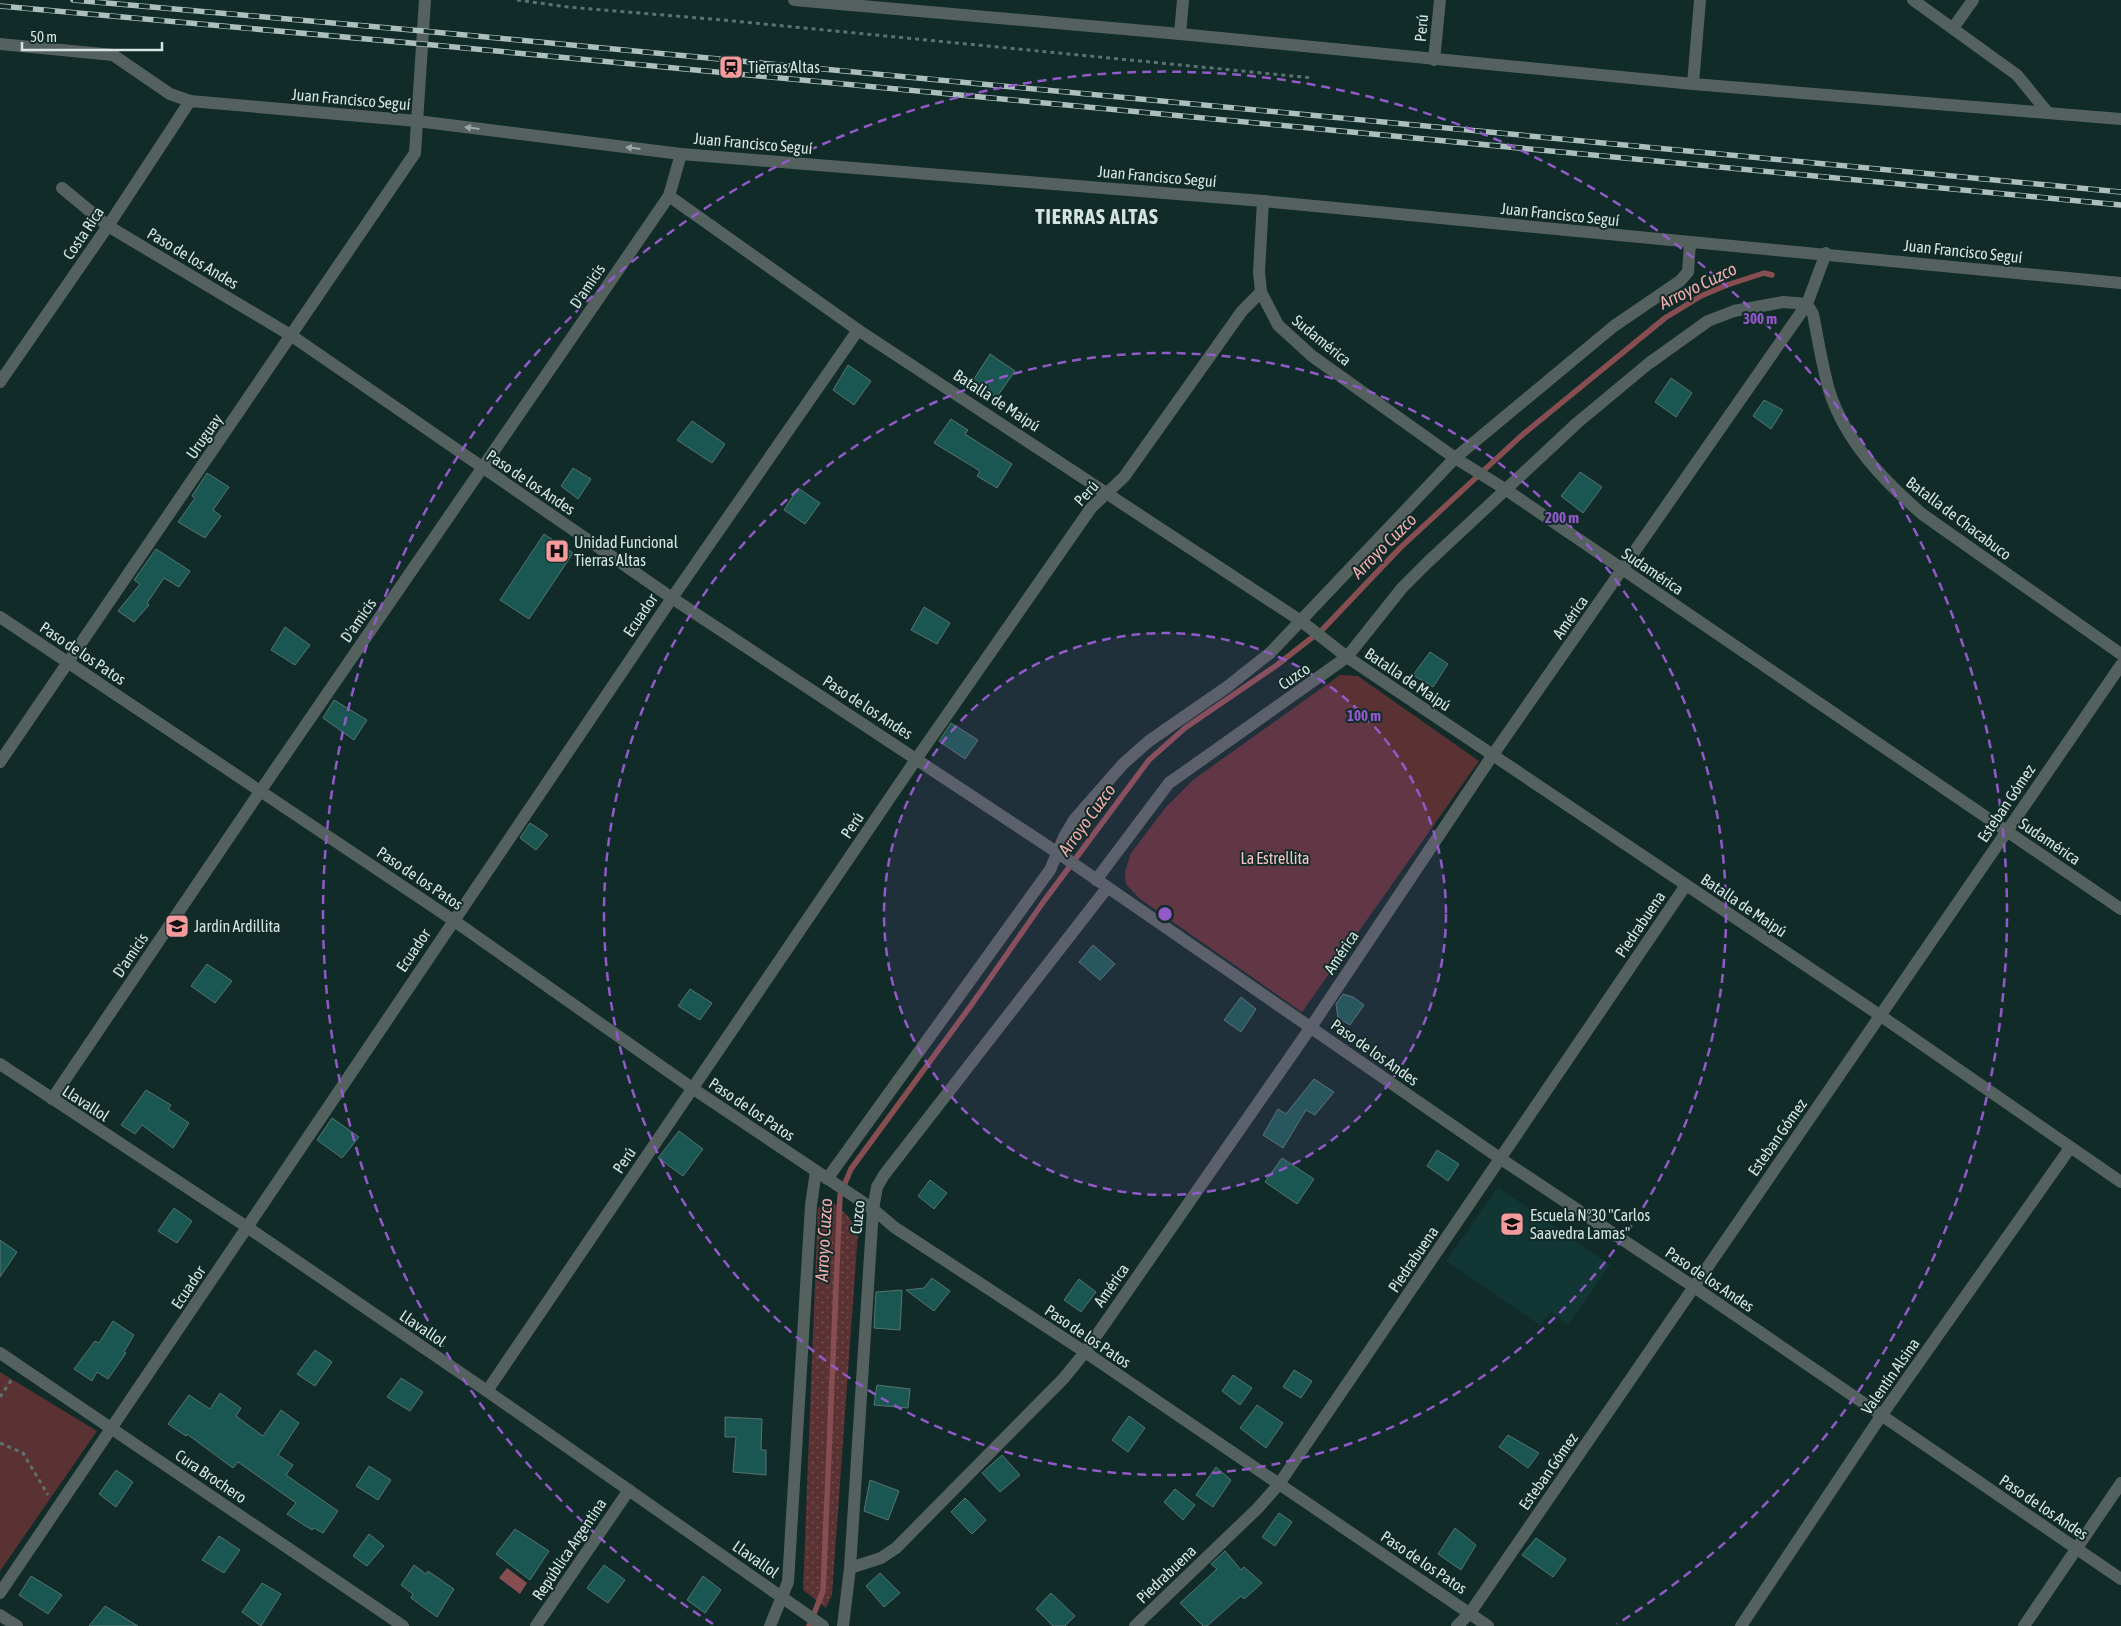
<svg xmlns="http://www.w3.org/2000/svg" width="2121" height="1626" font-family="'Asap Condensed',sans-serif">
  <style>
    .built { fill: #113633 }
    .grass { fill: url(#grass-dots) }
    .park { fill: #5a3234 }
    .water { fill: #874e51 }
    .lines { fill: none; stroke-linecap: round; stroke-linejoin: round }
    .stream { stroke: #874e51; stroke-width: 5.5 }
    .building { fill: #1b5752; stroke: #577370 }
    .path { stroke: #5c7270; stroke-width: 3; stroke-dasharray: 4 4; stroke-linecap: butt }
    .minor { stroke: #55615f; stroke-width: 12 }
    .rail-casing { stroke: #adbebc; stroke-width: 5.5 }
    .rail { stroke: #112b28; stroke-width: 4; stroke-dasharray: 11; stroke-linecap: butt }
    .oneway { fill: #9ba9a7 }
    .ring { fill: none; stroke: #925ac8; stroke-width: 2.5; stroke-dasharray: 9 6 }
    .labels { text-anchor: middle; stroke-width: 4; stroke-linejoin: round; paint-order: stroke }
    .street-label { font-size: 16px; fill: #d5e4e2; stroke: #112b28 }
    .poi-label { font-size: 16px; fill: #d5e4e2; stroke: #112b28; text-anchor: start }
    .park-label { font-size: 16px; fill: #f9c2c3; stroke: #112b28 }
    .water-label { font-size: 18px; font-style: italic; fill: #f5acae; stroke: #112b28 }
    .district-label { font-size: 21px; font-weight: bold; letter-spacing: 1px; fill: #d5e4e2; stroke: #112b28 }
    .centre { fill: #925ac8; stroke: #112b28; stroke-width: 2.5 }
    .ring-label { font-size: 15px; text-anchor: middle; font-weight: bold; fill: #925ac8; stroke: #112b28; stroke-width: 4; stroke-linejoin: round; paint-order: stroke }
  </style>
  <defs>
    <pattern id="grass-dots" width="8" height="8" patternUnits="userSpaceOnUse" patternTransform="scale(1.25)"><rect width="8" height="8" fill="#5a3234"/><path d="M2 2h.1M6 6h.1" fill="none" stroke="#715051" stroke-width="1.8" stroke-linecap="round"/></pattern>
  </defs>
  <rect width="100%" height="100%" fill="#112b28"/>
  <polygon class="built" points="1498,1187 1610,1265 1568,1325 1551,1312 1540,1325 1446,1261"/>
  <polygon class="grass" points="833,1202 848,1216 858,1232 832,1595 826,1608 803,1590 818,1208"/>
  <g class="park">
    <polygon points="1340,675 1358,676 1479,761 1302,1012 1140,899 1126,884 1125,872 1131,853 1166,807 1193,780"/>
    <polygon points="0,1372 97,1431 0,1571"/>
  </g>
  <polygon class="water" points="507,1568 527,1583 520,1594 499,1578"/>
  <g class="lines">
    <polyline class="stream" points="809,1626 823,1591 840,1195 851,1169 972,1004 1044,901 1149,760 1185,728 1277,665 1323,629 1400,548 1521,436 1665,318 1701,296 1727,285 1764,273 1772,275"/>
  </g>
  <g class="building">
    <polygon points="990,354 1015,371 996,398 972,382"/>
    <polygon points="848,365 871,381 854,405 833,390"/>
    <polygon points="1671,378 1692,393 1676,417 1655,402"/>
    <polygon points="1764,400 1783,410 1771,429 1753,416"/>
    <polygon points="951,419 968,430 965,434 1012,464 997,488 977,476 980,471 934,443"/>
    <polygon points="692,421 725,444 712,463 677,440"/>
    <polygon points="573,468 591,479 578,499 561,486"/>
    <polygon points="1580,472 1602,487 1583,513 1561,496"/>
    <polygon points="207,473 229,487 213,510 221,516 205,538 178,522 195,498 192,496"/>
    <polygon points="798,488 820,503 805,524 784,510"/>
    <polygon points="544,534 573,553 529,619 500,600"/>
    <polygon points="156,549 190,571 179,587 164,578 147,603 149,605 134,622 118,611 140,584 134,580"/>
    <polygon points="924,607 950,623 937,644 911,630"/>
    <polygon points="285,627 310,645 295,665 271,650"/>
    <polygon points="1430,652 1448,664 1433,687 1413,675"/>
    <polygon points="334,700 367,720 354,740 323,718"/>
    <polygon points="951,723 978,740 965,759 939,741"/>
    <polygon points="530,823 548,835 536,850 520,838"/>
    <polygon points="1093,945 1115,964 1100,980 1079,962"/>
    <polygon points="207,964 232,981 215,1003 191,986"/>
    <polygon points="690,989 712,1003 700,1020 678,1006"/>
    <polygon points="1343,994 1353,997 1364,1005 1350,1025 1338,1018 1336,1004"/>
    <polygon points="1241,997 1256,1009 1241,1032 1224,1020"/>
    <polygon points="1314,1079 1334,1092 1315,1115 1306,1110 1283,1148 1263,1135 1278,1109 1286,1114"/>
    <polygon points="146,1090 171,1105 168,1109 189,1123 173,1148 142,1125 135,1134 121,1125"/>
    <polygon points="332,1118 359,1137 342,1158 317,1140"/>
    <polygon points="679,1131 703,1149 683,1176 658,1158"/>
    <polygon points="1437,1150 1459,1164 1448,1181 1427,1166"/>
    <polygon points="1282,1158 1314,1179 1297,1204 1265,1182"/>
    <polygon points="930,1180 947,1193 934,1209 918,1196"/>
    <polygon points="174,1208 192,1221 177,1243 158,1231"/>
    <polygon points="0,1240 17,1252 0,1277"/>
    <polygon points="932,1278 950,1291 934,1311 906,1290 924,1288"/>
    <polygon points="1079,1279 1096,1292 1081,1312 1064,1300"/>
    <polygon points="902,1290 900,1330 874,1328 876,1292"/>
    <polygon points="113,1321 134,1335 124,1352 126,1353 108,1379 97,1372 92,1381 74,1369 95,1341 99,1343"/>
    <polygon points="315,1350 332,1362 315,1386 297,1374"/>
    <polygon points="1294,1370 1312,1381 1301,1398 1283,1387"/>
    <polygon points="1233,1375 1252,1388 1240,1405 1222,1391"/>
    <polygon points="401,1378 423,1392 410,1411 387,1397"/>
    <polygon points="877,1385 910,1389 908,1408 874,1405"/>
    <polygon points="220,1393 241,1408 236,1416 263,1436 281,1410 299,1423 278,1455 293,1465 286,1475 338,1511 323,1533 314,1528 312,1530 287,1514 296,1503 238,1462 233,1468 187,1434 186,1436 168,1424 189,1395 210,1409"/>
    <polygon points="1257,1405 1283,1423 1266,1448 1240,1428"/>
    <polygon points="1129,1416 1145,1428 1128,1452 1112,1440"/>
    <polygon points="725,1417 762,1419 761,1450 766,1450 766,1475 733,1472 736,1437 725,1437"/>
    <polygon points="1508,1435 1539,1453 1528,1468 1499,1447"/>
    <polygon points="1002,1455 1020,1475 1000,1492 982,1473"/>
    <polygon points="369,1466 391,1480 378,1500 356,1486"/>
    <polygon points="1216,1467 1231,1480 1213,1507 1196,1495"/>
    <polygon points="116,1470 133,1482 116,1507 99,1494"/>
    <polygon points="870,1480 899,1491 888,1520 864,1511"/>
    <polygon points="1175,1489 1195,1505 1183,1520 1164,1502"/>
    <polygon points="965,1498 986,1520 972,1534 951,1512"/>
    <polygon points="1279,1513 1292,1522 1275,1546 1262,1537"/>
    <polygon points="1455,1528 1476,1545 1461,1570 1438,1554"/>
    <polygon points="515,1529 549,1551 530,1580 496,1554"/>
    <polygon points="369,1534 384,1546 367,1566 353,1556"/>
    <polygon points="219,1536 240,1550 224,1573 202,1560"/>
    <polygon points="1536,1538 1566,1559 1553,1577 1522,1555"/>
    <polygon points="1225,1551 1241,1570 1244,1567 1262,1583 1244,1599 1241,1596 1207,1626 1203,1626 1180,1603 1217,1569 1211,1564"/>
    <polygon points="414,1565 426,1574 428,1571 454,1589 437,1617 411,1598 413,1594 401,1585"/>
    <polygon points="604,1565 625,1580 608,1603 587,1588"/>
    <polygon points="880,1573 900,1593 884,1607 866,1586"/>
    <polygon points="31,1576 62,1595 48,1614 19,1595"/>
    <polygon points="703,1576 721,1590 705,1613 687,1600"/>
    <polygon points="262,1583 281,1594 261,1626 242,1612"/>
    <polygon points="1051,1593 1075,1616 1065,1626 1053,1626 1036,1609"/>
    <polygon points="105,1606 138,1626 89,1626"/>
  </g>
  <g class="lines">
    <g class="path">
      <polyline points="517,0 568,7 723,20 1313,78"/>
      <polyline points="0,1397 12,1379"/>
      <polyline points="0,1443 23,1453 48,1495"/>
    </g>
    <g class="minor">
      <polyline points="794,0 1180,34 1693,84 2121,119"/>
      <polyline points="1913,0 2017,75 2048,113"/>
      <polyline points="1953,28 1973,0"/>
      <polyline points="1180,34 1183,0"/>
      <polyline points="0,44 113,55 170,94 190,101 417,121 681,154 1263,201 2121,283"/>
      <polyline points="1434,60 1440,0"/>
      <polyline points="1693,84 1700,0"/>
      <polyline points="62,188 108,226 292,336 672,598 1058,853 1501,1159 1694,1287 2121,1579"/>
      <polyline points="669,196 858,330 1301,621 1347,657 1881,1016 2121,1182"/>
      <polyline points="1263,201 1259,272 1261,292 1278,325 1312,356 1455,458 1505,489 2121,909"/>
      <path d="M 1826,253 L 1807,304 L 1813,314 C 1818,339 1822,365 1829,390 C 1845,441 1883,480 1922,514 L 2121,654"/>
      <polyline points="0,382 108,226 190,101"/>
      <polyline points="0,617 453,920 692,1088 873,1209 894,1227 1085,1352 1488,1626"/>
      <polyline points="0,762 415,153 425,0"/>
      <polyline points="1096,880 1169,783 1347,657 1402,588 1428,562 1577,423 1648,364 1708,321 1734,311 1783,302 1807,304"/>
      <polyline points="0,1064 247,1227 487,1391 823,1626"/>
      <polyline points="52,1099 261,790 669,196 681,154"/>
      <polyline points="827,1179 1050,870 1064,837 1074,820 1123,764 1149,741 1227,687 1270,653 1455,458 1614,326 1680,281 1688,272 1690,243"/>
      <polyline points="0,1353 403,1626"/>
      <polyline points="487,1391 917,758 1091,508 1124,477 1242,311 1261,292"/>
      <polyline points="850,1568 881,1558 896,1548 1064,1378 1085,1352 1311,1027 1492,756 1807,304"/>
      <polyline points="0,1593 672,598 858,330"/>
      <polyline points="0,1615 17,1626"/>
      <polyline points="536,1626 629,1490"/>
      <polyline points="770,1626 788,1582 811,1205 816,1171"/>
      <polyline points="843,1626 850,1568 873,1209 877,1187 884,1175 1107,888"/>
      <polyline points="1135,1626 1258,1508 1279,1484 1686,885"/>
      <polyline points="1457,1626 1470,1613 2121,665"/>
      <polyline points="1741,1626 1881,1416 2070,1148"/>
      <polyline points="2024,1626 2121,1483"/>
    </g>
    <g class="rail-casing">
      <g id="rail">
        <polyline points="73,0 423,31 2121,192"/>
        <polyline points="0,6 422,44 2121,205"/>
      </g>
    </g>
    <use href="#rail" class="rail"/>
  </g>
  <defs><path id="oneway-solid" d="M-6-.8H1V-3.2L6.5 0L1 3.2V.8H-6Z" transform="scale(1.25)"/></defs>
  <g class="oneway">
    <use href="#oneway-solid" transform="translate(472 128) rotate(-173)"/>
    <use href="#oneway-solid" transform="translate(633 148) rotate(-173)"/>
  </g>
  <circle cx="1165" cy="914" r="281" fill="#925ac8" fill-opacity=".12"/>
  <g class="ring">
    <circle cx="1165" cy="914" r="281"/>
    <circle cx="1165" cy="914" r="561"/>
    <path d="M713 1624A842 842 0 1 1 1617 1624"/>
  </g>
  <defs>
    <g id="station-square" transform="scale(1.25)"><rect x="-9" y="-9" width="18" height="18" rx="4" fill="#f59b9e" stroke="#112b28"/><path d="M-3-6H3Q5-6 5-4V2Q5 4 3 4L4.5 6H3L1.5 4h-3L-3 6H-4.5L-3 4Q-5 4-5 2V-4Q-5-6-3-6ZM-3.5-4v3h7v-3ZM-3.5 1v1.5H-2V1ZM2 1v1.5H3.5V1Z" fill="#111"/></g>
    <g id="hospital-square" transform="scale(1.25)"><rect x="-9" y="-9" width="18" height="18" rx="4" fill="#f59b9e" stroke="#112b28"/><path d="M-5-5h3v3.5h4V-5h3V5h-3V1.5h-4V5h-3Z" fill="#111"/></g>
    <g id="school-square" transform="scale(1.25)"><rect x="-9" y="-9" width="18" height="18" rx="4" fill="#f59b9e" stroke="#112b28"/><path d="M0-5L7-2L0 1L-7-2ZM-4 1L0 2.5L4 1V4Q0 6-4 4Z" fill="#111"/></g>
  </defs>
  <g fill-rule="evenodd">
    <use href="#station-square" x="731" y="67"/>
    <use href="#hospital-square" x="557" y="551"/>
    <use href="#school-square" x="177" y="926"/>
    <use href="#school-square" x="1512" y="1224"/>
  </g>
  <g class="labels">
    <g class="street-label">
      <text transform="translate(1421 28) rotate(-85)" y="6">Perú</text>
      <text transform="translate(351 99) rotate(5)" y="6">Juan Francisco Seguí</text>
      <text transform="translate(753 143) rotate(5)" y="6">Juan Francisco Seguí</text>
      <text transform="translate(1157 176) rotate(5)" y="6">Juan Francisco Seguí</text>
      <text transform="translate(1560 214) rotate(6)" y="6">Juan Francisco Seguí</text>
      <text transform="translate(83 233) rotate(-56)" y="6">Costa Rica</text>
      <text transform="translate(1963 251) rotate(6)" y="6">Juan Francisco Seguí</text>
      <text transform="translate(193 258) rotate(31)" y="6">Paso de los Andes</text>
      <text transform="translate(587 286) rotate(-56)" y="6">D'amicis</text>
      <text transform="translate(1322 340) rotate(39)" y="6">Sudamérica</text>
      <text transform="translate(997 400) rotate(33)" y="6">Batalla de Maipú</text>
      <text transform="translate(204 436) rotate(-55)" y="6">Uruguay</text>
      <text transform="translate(531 482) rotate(34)" y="6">Paso de los Andes</text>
      <text transform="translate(1086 493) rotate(-48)" y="6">Perú</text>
      <text transform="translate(1959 518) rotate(37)" y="6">Batalla de Chacabuco</text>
      <text transform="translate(1653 571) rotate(34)" y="6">Sudamérica</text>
      <text transform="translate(640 615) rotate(-56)" y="6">Ecuador</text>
      <text transform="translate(1570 617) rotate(-55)" y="6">América</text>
      <text transform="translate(358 620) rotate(-55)" y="6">D'amicis</text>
      <text transform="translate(83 653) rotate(34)" y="6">Paso de los Patos</text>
      <text transform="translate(1294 676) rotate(-34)" y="6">Cuzco</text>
      <text transform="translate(1408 679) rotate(34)" y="6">Batalla de Maipú</text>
      <text transform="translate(868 707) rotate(33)" y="6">Paso de los Andes</text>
      <text transform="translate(2006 803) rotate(-56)" y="6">Esteban Gómez</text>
      <text transform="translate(852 825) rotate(-56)" y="6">Perú</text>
      <text transform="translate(2050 841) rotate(34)" y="6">Sudamérica</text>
      <text transform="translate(420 878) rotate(34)" y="6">Paso de los Patos</text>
      <text transform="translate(1744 905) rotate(34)" y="6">Batalla de Maipú</text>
      <text transform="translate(1640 924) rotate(-56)" y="6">Piedrabuena</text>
      <text transform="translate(413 950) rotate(-56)" y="6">Ecuador</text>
      <text transform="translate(1341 952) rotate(-56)" y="6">América</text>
      <text transform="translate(130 955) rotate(-56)" y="6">D'amicis</text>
      <text transform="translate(1375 1052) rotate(35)" y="6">Paso de los Andes</text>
      <text transform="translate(86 1103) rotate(33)" y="6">Llavallol</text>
      <text transform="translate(752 1109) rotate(34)" y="6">Paso de los Patos</text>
      <text transform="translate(1777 1137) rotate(-55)" y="6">Esteban Gómez</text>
      <text transform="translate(624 1160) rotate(-56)" y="6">Perú</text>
      <text transform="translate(857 1217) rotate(-84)" y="6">Cuzco</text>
      <text transform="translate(1413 1259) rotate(-56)" y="6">Piedrabuena</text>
      <text transform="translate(1710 1279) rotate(34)" y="6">Paso de los Andes</text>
      <text transform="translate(1111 1285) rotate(-55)" y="6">América</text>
      <text transform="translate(188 1287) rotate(-56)" y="6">Ecuador</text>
      <text transform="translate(423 1328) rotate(34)" y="6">Llavallol</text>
      <text transform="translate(1088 1336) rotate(34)" y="6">Paso de los Patos</text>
      <text transform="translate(1890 1376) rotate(-55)" y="6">Valentín Alsina</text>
      <text transform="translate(1548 1471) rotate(-55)" y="6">Esteban Gómez</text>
      <text transform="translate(211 1476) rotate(34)" y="6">Cura Brochero</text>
      <text transform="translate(2044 1507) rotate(34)" y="6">Paso de los Andes</text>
      <text transform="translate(569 1549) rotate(-56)" y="6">República Argentina</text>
      <text transform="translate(756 1559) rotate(35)" y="6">Llavallol</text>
      <text transform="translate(1424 1562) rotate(34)" y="6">Paso de los Patos</text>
      <text transform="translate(1166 1574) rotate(-44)" y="6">Piedrabuena</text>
    </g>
    <g class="poi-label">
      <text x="748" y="73">Tierras Altas</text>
      <text x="574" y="548">Unidad Funcional<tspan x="574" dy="18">Tierras Altas</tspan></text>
      <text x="194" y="932">Jardín Ardillita</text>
      <text x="1530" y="1221">Escuela Nº30 "Carlos<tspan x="1530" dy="18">Saavedra Lamas"</tspan></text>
    </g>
    <g class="park-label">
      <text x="1275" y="864">La Estrellita</text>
    </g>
    <g class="water-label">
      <text transform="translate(1698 286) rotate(-26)" y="6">Arroyo Cuzco</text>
      <text transform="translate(1384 546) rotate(-45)" y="6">Arroyo Cuzco</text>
      <text transform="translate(1087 820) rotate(-54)" y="6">Arroyo Cuzco</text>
      <text transform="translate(824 1240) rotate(-87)" y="6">Arroyo Cuzco</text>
    </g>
    <g class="district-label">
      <text x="1097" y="224">TIERRAS ALTAS</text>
    </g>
  </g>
  <circle cx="1165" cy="914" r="8" class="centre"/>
  <g class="ring-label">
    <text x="1760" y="324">300 m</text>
    <text x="1562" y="523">200 m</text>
    <text x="1364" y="721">100 m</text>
  </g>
  <path d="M22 42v8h140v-8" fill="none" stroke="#d5e4e2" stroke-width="2.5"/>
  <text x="30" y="42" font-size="15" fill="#d5e4e2" stroke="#112b28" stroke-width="4" paint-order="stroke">50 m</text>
</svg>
